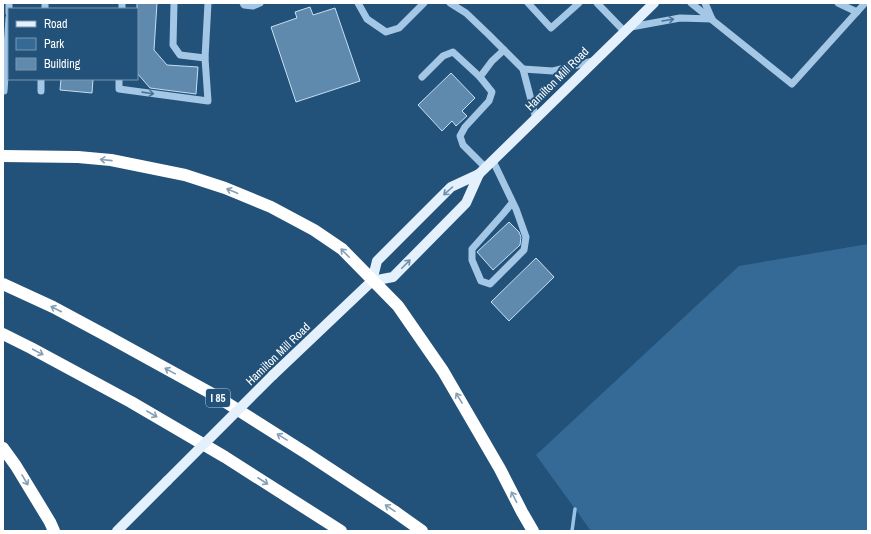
<svg xmlns="http://www.w3.org/2000/svg" width="871" height="534" font-family="'Archivo Narrow',sans-serif">
  <style>
    .green { fill: #356a97 }
    .lines { fill: none; stroke-linecap: round; stroke-linejoin: round }
    .stream { stroke: #98c3e6; stroke-width: 3.5 }
    .building { fill: #5f89ad; stroke: #c7dff4 }
    .minor { stroke: #a4c7e5; stroke-width: 7 }
    .major { stroke: #e4f0fc; stroke-width: 10 }
    .highway { stroke: #fff; stroke-width: 12 }
    .major-bridge { stroke: #e4f0fc; stroke-width: 10 }
    .oneway { stroke: #497499 }
    .oneway2 { stroke: #859fb5 }
    .oneway3 { stroke: #7091ad }
    .labels { text-anchor: middle; stroke-width: 4; stroke-linejoin: round; paint-order: stroke }
    .shield { fill: #225179; stroke: #bdcbd7; stroke-width: 1 }
    .shield-label { font-size: 11px; font-weight: bold; fill: #fff }
    .street-label { font-size: 12px; fill: #fff; stroke: #225179 }
  </style>
  <rect width="100%" height="100%" fill="#225179"/>
  <polygon class="green" points="868,244 868,531 591,531 536,455 739,266"/>
  <g class="lines">
    <polyline class="stream" points="572,531 575,509"/>
  </g>
  <g class="building">
    <polygon points="137,3 157,3 154,50 167,65 198,67 196,94 150,88 137,73"/>
    <polygon points="310,7 313,15 335,8 360,81 296,102 271,27 297,18 295,12"/>
    <polygon points="451,73 475,98 462,111 467,116 456,126 452,121 442,131 418,105"/>
    <polygon points="61,79 93,79 92,93 60,90"/>
    <polygon points="509,222 519,232 521,237 520,245 493,270 477,252"/>
    <polygon points="536,258 554,277 509,321 491,302"/>
  </g>
  <g class="lines">
    <g class="minor">
      <polyline points="9,3 9,13"/>
      <polyline points="174,3 173,45 180,55 205,58 208,3"/>
      <polyline points="243,3 244,5 253,6 260,3"/>
      <polyline points="358,3 367,19 386,32 399,28 424,3"/>
      <polyline points="450,3 466,13 488,34 523,69 536,119"/>
      <polyline points="528,3 551,28 579,3"/>
      <polyline points="597,3 625,32"/>
      <polyline points="691,3 792,84 865,3"/>
      <polyline points="705,3 711,17"/>
      <polyline points="838,3 857,12"/>
      <polyline points="45,9 45,3"/>
      <polyline points="122,9 122,3"/>
      <polyline points="631,27 680,18 712,19"/>
      <polyline points="523,69 553,71 593,61"/>
      <polyline points="422,77 443,56 453,52 480,77"/>
      <polyline points="119,79 119,89 208,101 205,58"/>
      <polyline points="4,91 9,18"/>
      <polyline points="41,91 41,79"/>
      <polyline points="493,161 516,209 526,237 524,250 490,284 481,281 472,260 472,249 503,214 512,203"/>
      <polyline points="486,168 463,145 460,136 465,127 489,101 492,92 480,77 492,61 504,50"/>
    </g>
    <g class="major">
      <polyline points="372,281 377,261 451,187 479,174 654,3"/>
      <polyline points="273,375 372,281 393,277 466,203 479,174"/>
      <polyline points="117,531 167,481"/>
    </g>
    <g class="highway">
      <polyline points="3,156 78,157 111,160 185,175 225,188 271,207 314,230 342,249 398,306 443,371 500,469 522,512 533,531"/>
      <polyline points="3,284 53,307 107,336 216,396 306,453 394,511 422,531"/>
      <polyline points="3,334 31,348 131,402 225,457 341,531"/>
      <polyline points="3,448 16,466 50,522 54,531"/>
    </g>
    <polyline class="major-bridge" points="167,481 273,375"/>
  </g>
  <defs><path id="oneway-shaft" d="M-6 0H5M1.5-3L5.5 0L1.5 3" fill="none" stroke-width="1.6" stroke-linecap="round" stroke-linejoin="round"/></defs>
  <g class="oneway">
    <use href="#oneway-shaft" transform="translate(668 20) rotate(-9)"/>
    <use href="#oneway-shaft" transform="translate(148 93) rotate(8)"/>
  </g>
  <g class="oneway2">
    <use href="#oneway-shaft" transform="translate(106 160) rotate(-174)"/>
    <use href="#oneway-shaft" transform="translate(232 191) rotate(-157)"/>
    <use href="#oneway-shaft" transform="translate(345 253) rotate(-135)"/>
    <use href="#oneway-shaft" transform="translate(56 309) rotate(-153)"/>
    <use href="#oneway-shaft" transform="translate(38 352) rotate(28)"/>
    <use href="#oneway-shaft" transform="translate(170 371) rotate(-151)"/>
    <use href="#oneway-shaft" transform="translate(459 398) rotate(-121)"/>
    <use href="#oneway-shaft" transform="translate(152 414) rotate(30)"/>
    <use href="#oneway-shaft" transform="translate(282 437) rotate(-148)"/>
    <use href="#oneway-shaft" transform="translate(25 480) rotate(59)"/>
    <use href="#oneway-shaft" transform="translate(263 481) rotate(33)"/>
    <use href="#oneway-shaft" transform="translate(514 497) rotate(-117)"/>
    <use href="#oneway-shaft" transform="translate(390 508) rotate(-146)"/>
  </g>
  <g class="oneway3">
    <use href="#oneway-shaft" transform="translate(448 191) rotate(138)"/>
    <use href="#oneway-shaft" transform="translate(406 264) rotate(-45)"/>
  </g>
  <g class="labels">
    <rect class="shield" x="206" y="389" width="24" height="18" rx="3"/>
    <g class="shield-label">
      <text x="218" y="402">I 85</text>
    </g>
    <g class="street-label">
      <text transform="translate(557 79) rotate(-45)" y="4">Hamilton Mill Road</text>
      <text transform="translate(278 354) rotate(-44)" y="4">Hamilton Mill Road</text>
    </g>
  </g>
  <rect width="871" height="534" fill="none" stroke="#ffffff" stroke-width="8"/>
  <rect x="8" y="8" width="130" height="72" fill="#225179" stroke="#7a97af"/>
  <rect x="16" y="21" width="20" height="6" fill="#e4f0fc" stroke="#7a97af"/>
  <text x="44" y="28" font-size="12" fill="#ffffff">Road</text>
  <rect x="16" y="38" width="20" height="12" fill="#356a97" stroke="#7a97af"/>
  <text x="44" y="48" font-size="12" fill="#ffffff">Park</text>
  <rect x="16" y="58" width="20" height="12" fill="#5f89ad" stroke="#7a97af"/>
  <text x="44" y="68" font-size="12" fill="#ffffff">Building</text>
</svg>
